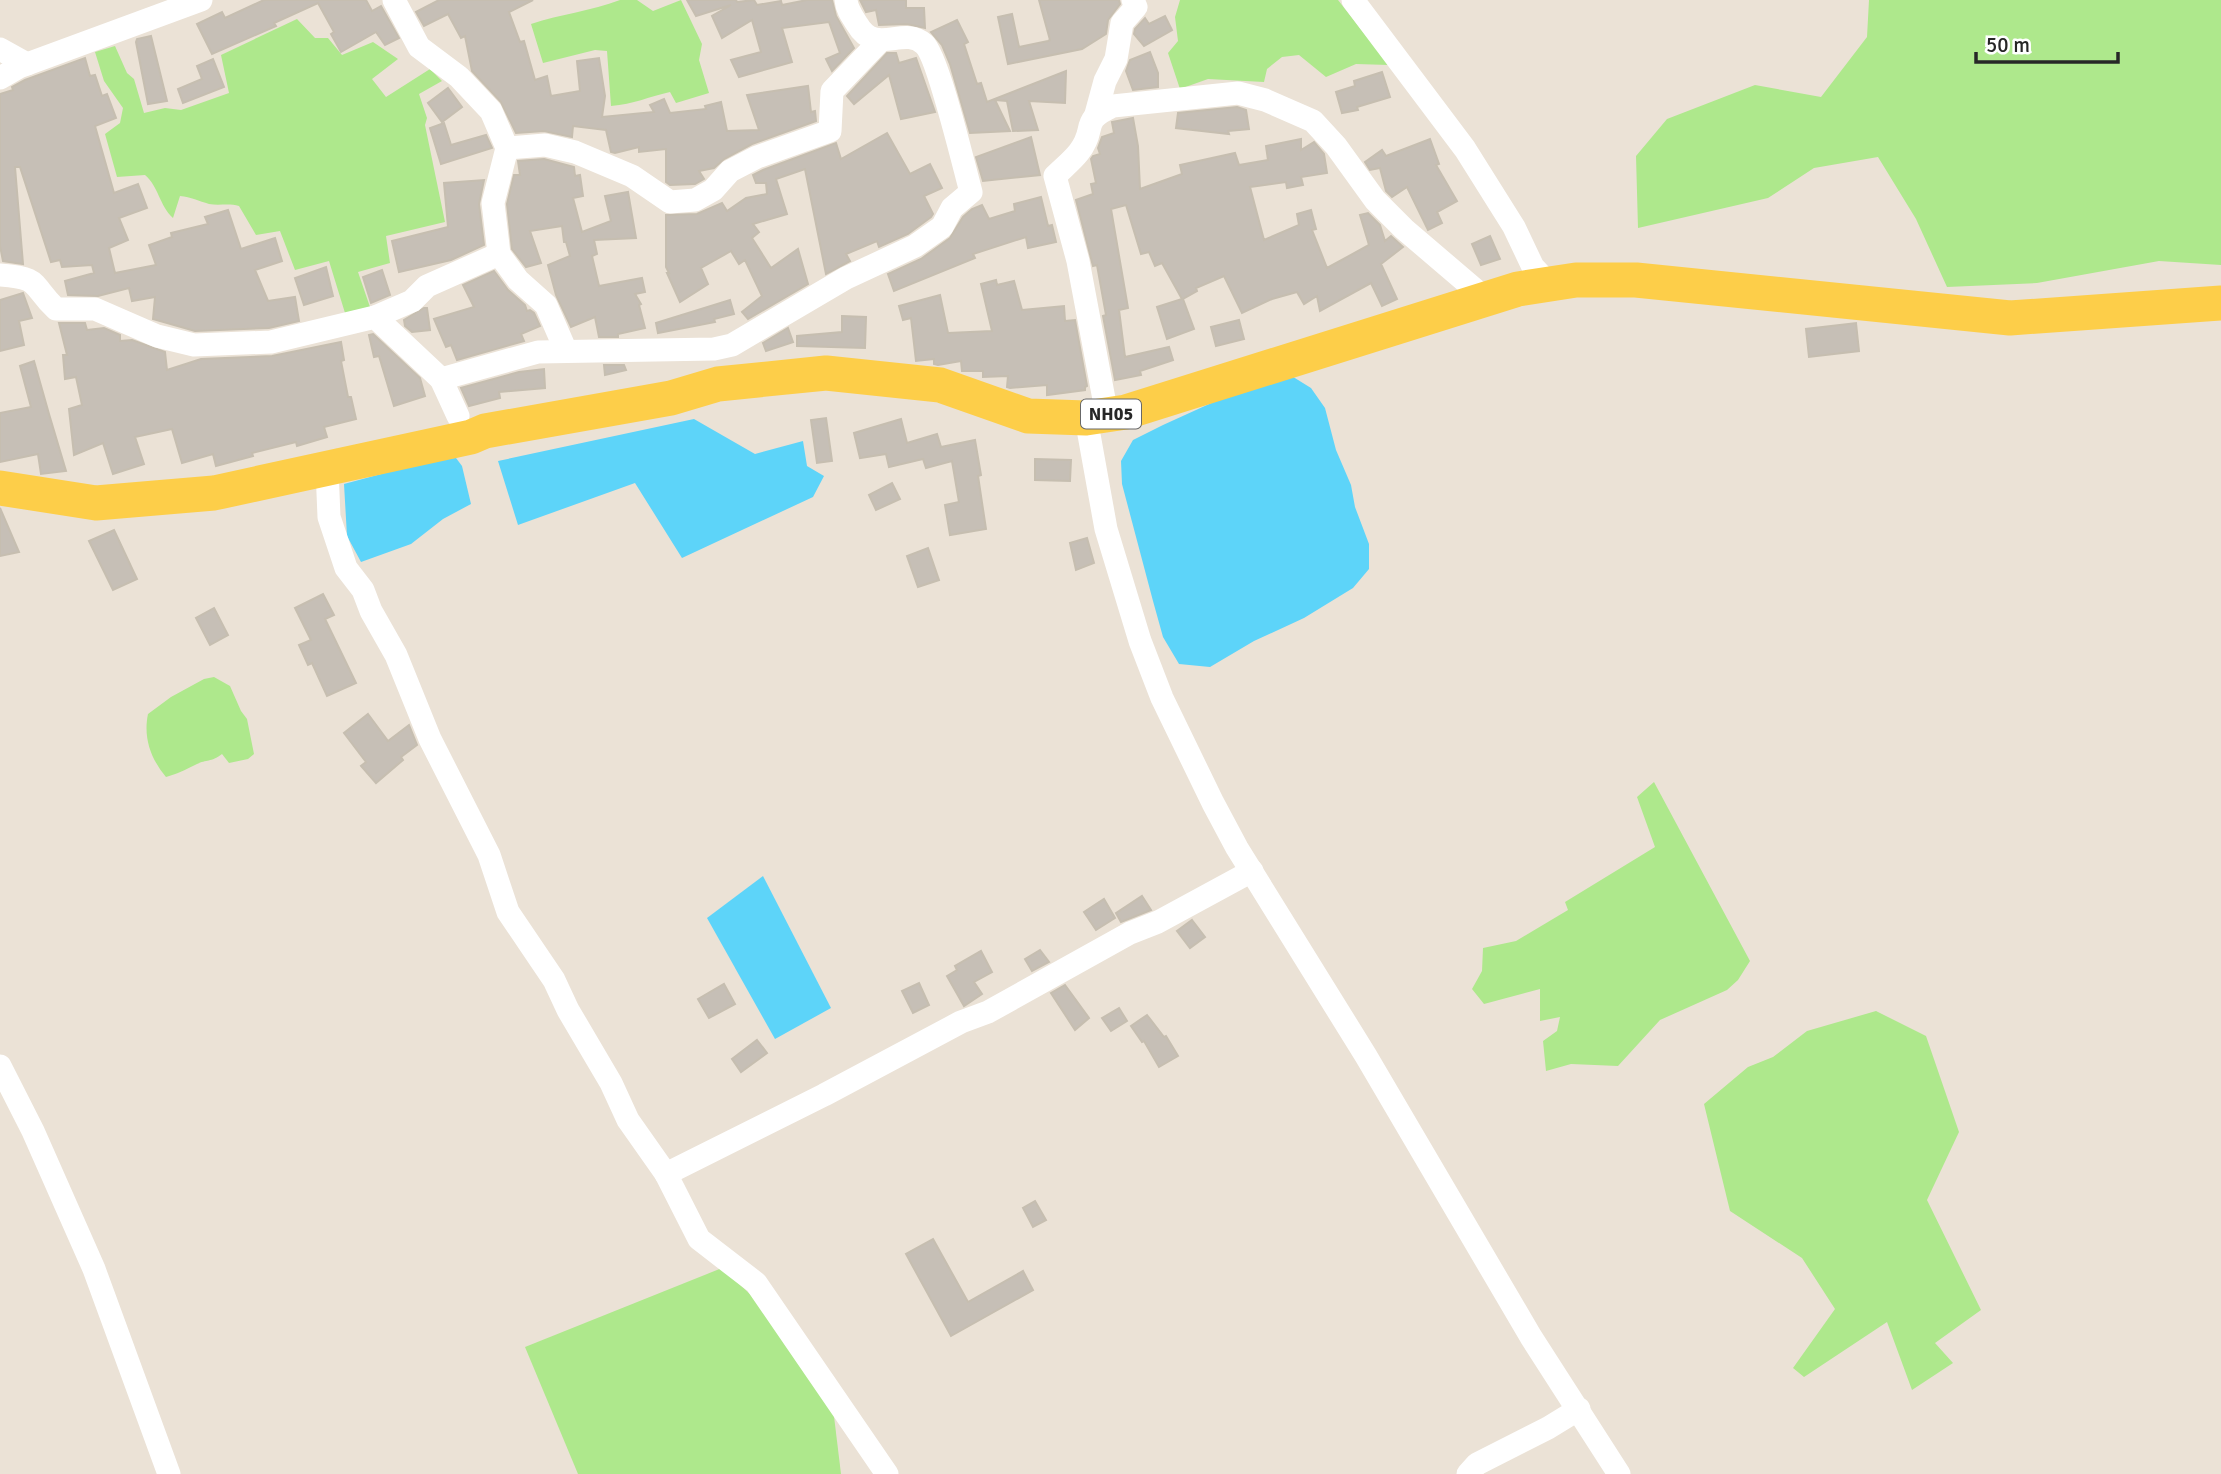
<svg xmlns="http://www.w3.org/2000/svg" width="2221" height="1474" font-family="Signika,sans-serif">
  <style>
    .green { fill: #aee88c }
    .water { fill: #5dd4f9 }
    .building { fill: #c6bfb6; stroke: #c6beb0; stroke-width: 2 }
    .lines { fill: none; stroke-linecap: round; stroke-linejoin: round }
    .minor { stroke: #fff; stroke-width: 23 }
    .primary { stroke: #fdce49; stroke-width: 35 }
    .labels { text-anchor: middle; stroke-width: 6; stroke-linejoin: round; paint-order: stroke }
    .shield { fill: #fff; stroke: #686868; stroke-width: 2 }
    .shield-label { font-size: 18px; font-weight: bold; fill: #272727 }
  </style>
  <rect width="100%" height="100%" fill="#ebe2d6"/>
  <g class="green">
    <path d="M 620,0 L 637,0 L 653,11 L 681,0 L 702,44 L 699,60 L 709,93 L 676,103 L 670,92 C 648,97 634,104 611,106 L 607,51 L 595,50 L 543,63 L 531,24 C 561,14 591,11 620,0 Z"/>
    <polygon points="1180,0 1338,0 1389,65 1356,64 1326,77 1299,55 1282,57 1267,69 1264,82 1208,79 1180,89 1168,53 1178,41 1175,17"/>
    <polygon points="1869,0 2221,0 2221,265 2159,261 2037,283 1947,287 1916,219 1878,157 1814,168 1768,198 1638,228 1636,156 1667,119 1755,85 1821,97 1867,37"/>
    <path d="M 297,19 L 315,38 L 328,38 L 342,55 L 373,42 L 398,59 L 372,79 L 386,97 L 430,69 L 442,81 L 419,94 L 427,118 L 425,125 L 445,222 L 386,236 L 390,263 L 358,272 L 370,307 L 345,313 L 329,261 L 295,270 L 280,231 L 256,235 L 239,206 C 229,203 219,206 209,204 C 199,201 191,197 180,196 L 173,218 C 159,205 159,187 145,175 L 117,177 L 105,134 L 120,123 L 123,108 L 104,81 L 95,52 L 115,46 L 127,73 L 134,79 L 144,113 L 165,108 L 181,110 L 229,93 L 221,55 Z"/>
    <path d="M 214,677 L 230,686 L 241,711 L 247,719 L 254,754 L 248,759 L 229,763 L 222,754 C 210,763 206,759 195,765 C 185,770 177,774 166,777 C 151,759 143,738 148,714 L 171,697 L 204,679 Z"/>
    <polygon points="1654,782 1750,961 1738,980 1727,990 1660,1020 1618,1066 1571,1064 1546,1071 1543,1041 1557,1031 1560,1017 1540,1021 1540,989 1484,1004 1472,989 1482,971 1483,948 1516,941 1568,910 1565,902 1655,847 1637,797"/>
    <polygon points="1876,1011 1926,1036 1959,1132 1927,1200 1981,1310 1935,1343 1953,1363 1912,1390 1887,1322 1804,1377 1793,1368 1835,1309 1802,1258 1730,1211 1704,1104 1748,1067 1773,1057 1807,1031"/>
    <polygon points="722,1268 751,1295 833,1408 841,1474 578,1474 525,1347"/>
  </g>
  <g class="water">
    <polygon points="1290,375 1311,388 1325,408 1336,450 1351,485 1355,507 1369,544 1369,569 1353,588 1304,618 1254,641 1210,667 1179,664 1163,637 1153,601 1122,484 1121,461 1133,440 1163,425 1262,380"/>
    <polygon points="694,419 755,454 803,441 807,466 824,476 813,497 682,558 635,483 518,525 498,461"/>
    <polygon points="456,458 462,466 471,504 443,519 411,544 361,562 347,536 344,484 437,459"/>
    <polygon points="763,876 831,1008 775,1039 707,918"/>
  </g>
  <g class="building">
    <polygon points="264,0 366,0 372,11 381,6 399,38 385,45 376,32 341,52 331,34 334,32 318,3 274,23 276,26 212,54 197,24 222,12 225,18"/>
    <polygon points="439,0 533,0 509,12 520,42 524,41 535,80 547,76 551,96 580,91 577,61 599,58 605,96 602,117 654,112 650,105 664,99 670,113 706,109 705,106 721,102 727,131 759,130 747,95 808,86 811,112 815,111 816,121 752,144 724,159 714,168 699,171 704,179 695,184 670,185 666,182 666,149 639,152 639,147 615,153 611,152 606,130 573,126 572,137 544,131 516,133 501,102 472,71 465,36 461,38 448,14 424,26 416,12"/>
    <polygon points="687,0 736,0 737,2 754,0 757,5 781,1 782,5 807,0 832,0 836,16 854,48 832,71 826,59 840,53 829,22 782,28 792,62 739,77 731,60 761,52 752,20 722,38 712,16 731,5 696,16"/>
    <polygon points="860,0 906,0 906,8 924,8 925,28 907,24 879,25 876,10 866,12"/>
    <polygon points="1039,0 1119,0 1120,4 1108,20 1106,34 1082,49 1008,64 998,17 1012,14 1019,47 1048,41 1050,40"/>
    <polygon points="1165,16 1172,30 1144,46 1134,34 1135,29 1145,18 1149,24"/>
    <polygon points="957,20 968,42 964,44 977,84 981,83 987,102 1066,71 1065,103 1029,101 1038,130 1013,131 1007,101 995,100 1010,131 970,133 950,64 942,45 931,32"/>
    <polygon points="151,36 167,101 148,104 136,42 137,39"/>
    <polygon points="1150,52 1158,73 1158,87 1133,90 1126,71 1130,60"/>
    <polygon points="887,53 896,53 899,63 916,58 935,112 901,119 889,75 854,104 847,96"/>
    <polygon points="85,58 90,76 95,75 102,96 107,94 116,118 95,126 114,193 138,184 147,208 119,218 128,240 109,248 115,273 156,265 149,245 172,237 171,233 208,224 205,217 228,210 241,249 275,238 282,261 255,270 268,301 295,297 299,321 269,328 195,331 153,319 155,297 132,301 129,288 98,296 68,295 65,281 94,273 92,265 62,267 60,260 51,262 20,167 15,167 23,264 3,261 0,246 0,94 13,90 12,87 25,80"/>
    <polygon points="213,59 224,87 183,103 178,89 202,79 197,66"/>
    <polygon points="1382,72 1390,97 1357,107 1358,110 1342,113 1336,92 1355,86 1354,81"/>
    <polygon points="448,88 462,107 442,122 428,103"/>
    <polygon points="1237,107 1246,110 1249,129 1228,131 1229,134 1176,128 1178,113"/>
    <polygon points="1133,118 1138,146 1140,189 1182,174 1180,165 1235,153 1239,165 1268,160 1266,146 1301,139 1301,150 1314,142 1324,154 1327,173 1301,177 1303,185 1287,188 1286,182 1250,187 1264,240 1299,225 1297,214 1311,210 1316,229 1312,230 1327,268 1369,245 1360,215 1368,213 1380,225 1385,241 1391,236 1403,247 1381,264 1397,299 1382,306 1371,283 1320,311 1317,296 1304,304 1297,292 1272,299 1242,313 1224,276 1196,288 1197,291 1183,299 1194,329 1167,339 1157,307 1182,299 1162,263 1155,266 1149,252 1141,254 1126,205 1111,209 1128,308 1119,310 1125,357 1169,347 1173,360 1140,371 1141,375 1115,380 1103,316 1106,315 1097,265 1093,266 1076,200 1093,194 1091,184 1096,183 1091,159 1093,156 1100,154 1098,148 1102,137 1114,133 1112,122"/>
    <polygon points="444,123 451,145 486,135 492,148 441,164 430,128"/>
    <polygon points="887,133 910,174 930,164 942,188 924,196 933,214 931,217 908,234 879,247 877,241 846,254 850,261 826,274 805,169 776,179 787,214 753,224 759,232 752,238 771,268 798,249 808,284 748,319 742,312 762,296 745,260 739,264 731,251 701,268 708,284 680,302 667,273 669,273 666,267 666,215 697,214 722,203 727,211 746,198 767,194 766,183 756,183 753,175 763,170 836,143 841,159"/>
    <polygon points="1031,137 1040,175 983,181 976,157"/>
    <polygon points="1430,139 1439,164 1436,165 1457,201 1437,212 1442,223 1428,230 1407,187 1392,197 1386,191 1380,168 1370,170 1365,162 1382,150 1386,156"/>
    <polygon points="544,159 574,167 575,176 580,175 583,196 573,198 582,232 611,221 605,196 628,192 636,238 594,240 597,254 592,256 599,286 642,278 645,292 635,294 641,304 639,305 645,328 618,334 618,337 599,337 595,317 571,327 556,295 548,265 570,256 566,242 564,242 562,226 530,231 541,263 526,267 512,249 507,204 514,175 520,175 518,161"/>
    <polygon points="484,180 479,204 484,245 451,260 399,272 392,241 448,227 444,183"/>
    <polygon points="1041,197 1048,226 1052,225 1056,242 1028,248 1026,237 973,254 975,258 894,291 888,274 921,259 950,238 963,217 972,209 982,205 989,219 1015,211 1014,204"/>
    <polygon points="1490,236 1500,259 1481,265 1472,244"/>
    <polygon points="326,267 333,296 304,305 295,278"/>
    <polygon points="382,270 390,295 371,303 363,277"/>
    <polygon points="494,271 508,290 525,305 527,311 530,310 534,313 540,326 521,334 524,341 457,360 451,345 446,347 434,319 474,307 463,285"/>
    <polygon points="996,280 997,285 1014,281 1022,310 1064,306 1065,321 1075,320 1087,386 1085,387 1085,390 1047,395 1047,385 1010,388 1007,387 1008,376 983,377 983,371 962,371 961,361 938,365 934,364 934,359 916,361 911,318 903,320 899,306 940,295 948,333 992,331 981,284"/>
    <polygon points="23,293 32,318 19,321 24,345 0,351 0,300"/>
    <polygon points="730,300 734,314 714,319 715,322 658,333 656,323"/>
    <polygon points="424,308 427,308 430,330 412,332 405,326 404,320"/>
    <polygon points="842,316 866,317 865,348 797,346 797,336 842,332"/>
    <polygon points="1239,320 1244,339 1216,346 1211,327"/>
    <polygon points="59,323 85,323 87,330 104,328 120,335 120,341 132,340 165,352 167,370 201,359 272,356 341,342 344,360 341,361 348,397 351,397 356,419 324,427 327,437 297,446 296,442 252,453 253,456 216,466 213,454 182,463 172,429 135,437 144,464 113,474 103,443 74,455 69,409 82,405 76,377 65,379 63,355 67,355"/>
    <polygon points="1856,323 1859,351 1809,357 1806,329"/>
    <polygon points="788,328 793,342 766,351 763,343"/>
    <polygon points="373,334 420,378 425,396 394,406 379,356 374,357 369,335"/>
    <polygon points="34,361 49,414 66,471 41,474 38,454 0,462 0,413 31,407 20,366"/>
    <polygon points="604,365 624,365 626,370 605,375"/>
    <polygon points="544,369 545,388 499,392 500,398 469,406 461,388 519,372"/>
    <polygon points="826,418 832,461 817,463 811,420"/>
    <polygon points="901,419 907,443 937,434 941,447 975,440 981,475 978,476 986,529 950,535 945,505 959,502 952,461 926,468 923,459 889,467 886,454 860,458 854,433"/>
    <polygon points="1035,459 1071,460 1070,481 1035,480"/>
    <polygon points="892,483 900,499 876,510 869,495"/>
    <polygon points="0,508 19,552 0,556"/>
    <polygon points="114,530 137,579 113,590 89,541"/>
    <polygon points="1087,538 1094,563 1076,570 1070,543"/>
    <polygon points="928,548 939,580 918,587 907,556"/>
    <polygon points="323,594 334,615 325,619 356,683 327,696 312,663 308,665 299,645 311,640 295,608"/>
    <polygon points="214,608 228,635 210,645 196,618"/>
    <polygon points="368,714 388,741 409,725 417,745 401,757 403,760 376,783 361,766 366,762 344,733"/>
    <polygon points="1142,896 1151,910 1121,922 1116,913"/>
    <polygon points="1104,899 1115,918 1096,930 1084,912"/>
    <polygon points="1192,920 1205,937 1190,948 1177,931"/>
    <polygon points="1040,950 1049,962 1032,971 1025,959"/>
    <polygon points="981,951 992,972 974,982 982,994 964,1006 947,976 957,970 955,966"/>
    <polygon points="919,983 929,1005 913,1013 902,991"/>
    <polygon points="724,984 735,1004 709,1018 698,999"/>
    <polygon points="1065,985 1089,1018 1075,1030 1051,993"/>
    <polygon points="1119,1008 1127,1021 1111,1031 1102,1018"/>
    <polygon points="1147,1015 1164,1037 1166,1036 1178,1056 1159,1067 1144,1041 1142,1042 1131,1026"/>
    <polygon points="757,1040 767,1053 741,1072 732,1059"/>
    <polygon points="1035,1201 1046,1220 1033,1227 1023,1208"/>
    <polygon points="933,1239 968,1302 1023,1271 1033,1290 951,1336 906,1254"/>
  </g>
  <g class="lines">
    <g class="minor">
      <polyline points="394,0 419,47 459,77 491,111 507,148 493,203 499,254 518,280 546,305 566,351"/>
      <polyline points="1353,0 1465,149 1514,227 1533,267 1549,284"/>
      <polyline points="0,49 27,64"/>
      <polyline points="0,78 19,67 201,0"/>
      <polyline points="1096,114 1105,81 1116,59 1122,23 1136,7 1133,0"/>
      <polyline points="507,148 545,145 575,152 632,176 670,202 695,200 713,190 730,171 757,157 830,131 832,91 880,41"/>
      <path d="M 0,275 C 42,278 30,284 56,309 L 95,309 L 157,336 L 194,345 L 271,342 L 375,317 L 441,379"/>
      <polyline points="375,317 412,301 427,286 499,254"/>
      <path d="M 1107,415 L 1078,261 L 1055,176 C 1063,168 1072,161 1079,152 C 1098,128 1078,122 1113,106 L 1238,93 L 1265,100 L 1313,121 L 1336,146 L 1375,200 L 1404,229 L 1486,299"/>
      <path d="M 458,416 L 441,379 L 538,352 L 714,349 L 732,345 L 846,278 L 915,246 L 942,227 L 952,208 L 971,192 C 964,167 938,56 924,44 C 903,25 876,57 857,24 C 852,16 847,10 846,0"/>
      <polyline points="1086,418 1106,529 1140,641 1162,698 1213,803 1237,848 1366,1056 1531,1337 1619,1474"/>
      <polyline points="327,469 329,517 346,568 363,590 371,611 396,655 430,739 489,855 508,912 554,980 568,1010 611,1083 628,1120 666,1174 699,1239 756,1283 887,1474"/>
      <polyline points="0,1066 33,1131 94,1269 169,1474"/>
      <polyline points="666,1174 824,1095 961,1022 988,1012 1130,933 1158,922 1252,871"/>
      <polyline points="1468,1474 1477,1464 1548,1428 1579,1409"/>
    </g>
    <polyline class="primary" points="0,488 96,503 214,493 471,437 485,431 671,398 718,384 826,373 940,385 1028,416 1086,418 1126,412 1518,289 1576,280 1636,280 2010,318 2221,303"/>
  </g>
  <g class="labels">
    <rect class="shield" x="1081" y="399.5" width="60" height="29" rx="5"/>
    <g class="shield-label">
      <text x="1111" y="420">NH05</text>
    </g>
  </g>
  <path d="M1976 52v10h142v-10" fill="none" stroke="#272727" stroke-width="3.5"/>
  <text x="1986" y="52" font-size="21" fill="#272727" stroke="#ffffff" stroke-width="5" paint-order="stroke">50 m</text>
</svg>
